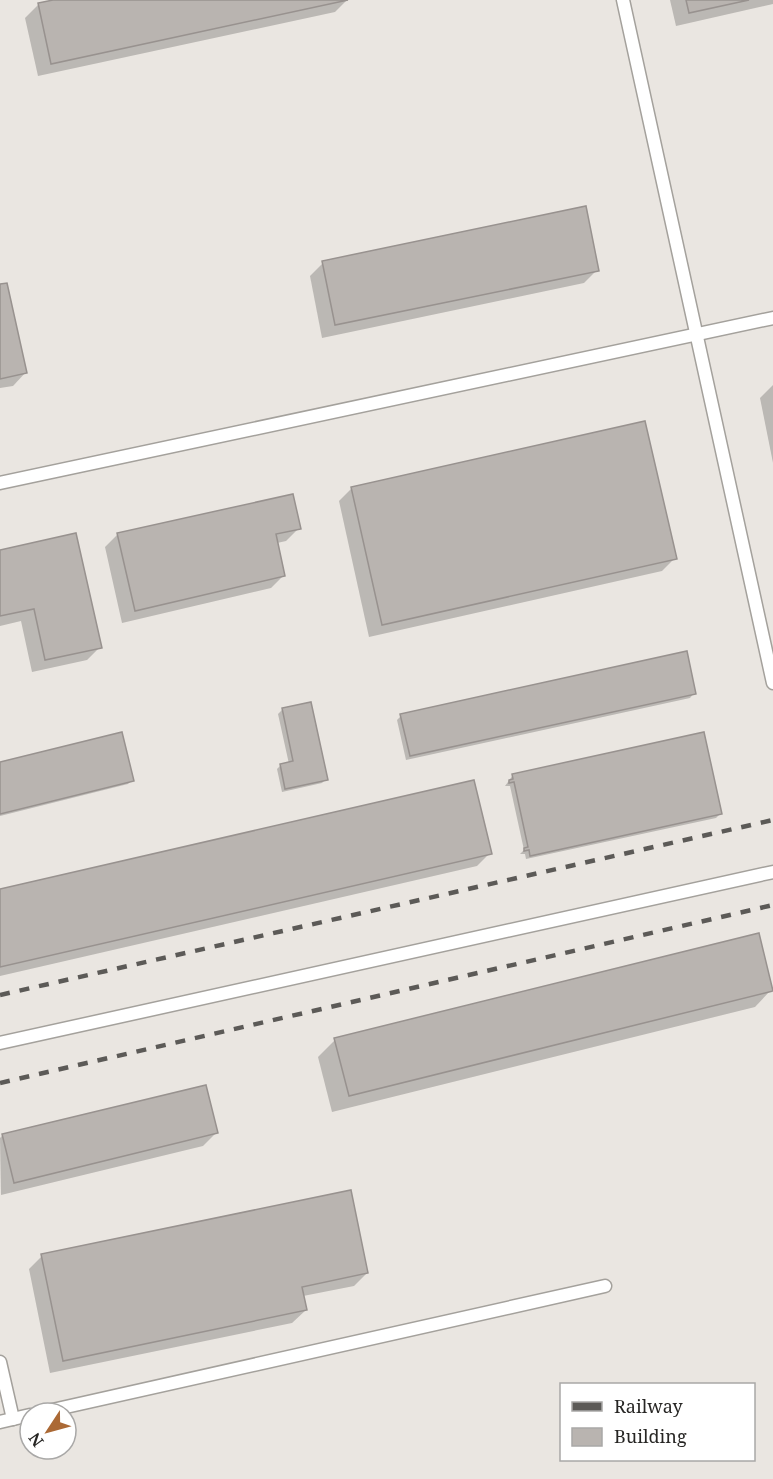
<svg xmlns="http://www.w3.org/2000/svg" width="773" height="1479" font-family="'Noto Serif',serif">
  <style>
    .shadow { fill: #0003 }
    .building { fill: #b9b4b0; stroke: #98928f; stroke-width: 1.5 }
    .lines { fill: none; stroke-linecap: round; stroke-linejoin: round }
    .service-casing { stroke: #a4a19c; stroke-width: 15 }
    .service { stroke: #fff; stroke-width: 12 }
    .rail { stroke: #5c5a57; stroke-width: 4.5; stroke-dasharray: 10 10; stroke-linecap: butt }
  </style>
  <rect width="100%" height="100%" fill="#eae6e1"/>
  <g class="shadow">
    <polygon points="60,0 347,0 335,12 38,76 25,18 38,5"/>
    <polygon points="670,0 773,0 773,4 676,26"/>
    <polygon points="323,263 597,270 584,283 322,338 310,276"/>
    <polygon points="0,286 26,372 13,386 0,388"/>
    <polygon points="773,385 773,463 760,398"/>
    <polygon points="352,488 675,558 662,571 369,637 339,501"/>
    <polygon points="299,528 286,541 277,543 284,575 271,588 122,623 105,547 118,534"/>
    <polygon points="0,551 100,647 87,660 32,672 21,621 0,626"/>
    <polygon points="694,693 690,698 406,760 397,720 401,716"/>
    <polygon points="310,704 326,779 322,783 282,792 277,769 281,765 289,764 278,714 282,710"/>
    <polygon points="0,764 132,780 128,784 0,816"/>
    <polygon points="513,775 720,814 716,818 526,859 525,854 520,854 524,850 510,786 505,786"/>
    <polygon points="490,853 477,866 0,976 0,891"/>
    <polygon points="771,990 755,1007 332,1112 318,1057 335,1040"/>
    <polygon points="216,1133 203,1146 1,1195 0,1138 3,1135"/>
    <polygon points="42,1256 367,1273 354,1286 303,1296 306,1310 292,1323 50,1373 29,1269"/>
  </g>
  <g class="building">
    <polygon points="53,0 348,0 51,64 38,3"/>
    <polygon points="686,0 749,0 689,13"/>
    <polygon points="586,206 599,271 335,325 322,261"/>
    <polygon points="7,283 27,373 0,379 0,284"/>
    <polygon points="645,421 677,559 382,625 351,487"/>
    <polygon points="293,494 301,529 276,534 285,576 135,611 117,533"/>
    <polygon points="76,533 102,648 45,660 34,609 0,616 0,550"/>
    <polygon points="687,651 696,694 410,756 400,714"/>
    <polygon points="311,702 328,780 285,789 280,764 293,761 282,708"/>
    <polygon points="122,732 134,781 0,814 0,762"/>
    <polygon points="704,732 722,814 530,856 529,850 524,851 524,848 528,847 514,782 509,783 509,780 513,779 512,774"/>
    <polygon points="474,780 492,854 0,967 0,889"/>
    <polygon points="759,933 773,991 349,1096 334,1038"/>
    <polygon points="206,1085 218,1133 14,1183 2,1134"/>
    <polygon points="351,1190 368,1273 302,1287 307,1310 63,1361 41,1254"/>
  </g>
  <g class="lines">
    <g class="service-casing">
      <g id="service">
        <polyline points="623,0 773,683"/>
        <polyline points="0,483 773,318"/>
        <polyline points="0,1043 773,872"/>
        <polyline points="0,1362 13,1419"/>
        <polyline points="39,1413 605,1286"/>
        <polyline points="0,1422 30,1415"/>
      </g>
    </g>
    <use href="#service" class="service"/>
    <g class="rail">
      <polyline points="0,995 773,820"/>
      <polyline points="0,1083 773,905"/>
    </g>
  </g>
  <rect x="560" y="1383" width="195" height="78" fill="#ffffff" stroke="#a9a8a7" stroke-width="1.5"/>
  <rect x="572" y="1402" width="30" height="9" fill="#5c5a57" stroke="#a9a8a7" stroke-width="1.5"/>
  <text x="614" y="1413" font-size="18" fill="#272624">Railway</text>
  <rect x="572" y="1428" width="30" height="18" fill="#b9b4b0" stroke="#a9a8a7" stroke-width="1.5"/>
  <text x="614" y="1443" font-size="18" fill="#272624">Building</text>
  <g transform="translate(48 1431) rotate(234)"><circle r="28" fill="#ffffff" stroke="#a9a8a7" stroke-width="1.5"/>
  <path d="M0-4.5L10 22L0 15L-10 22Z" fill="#ab6935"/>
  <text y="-9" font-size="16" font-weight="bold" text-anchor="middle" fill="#272624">N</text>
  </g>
</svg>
